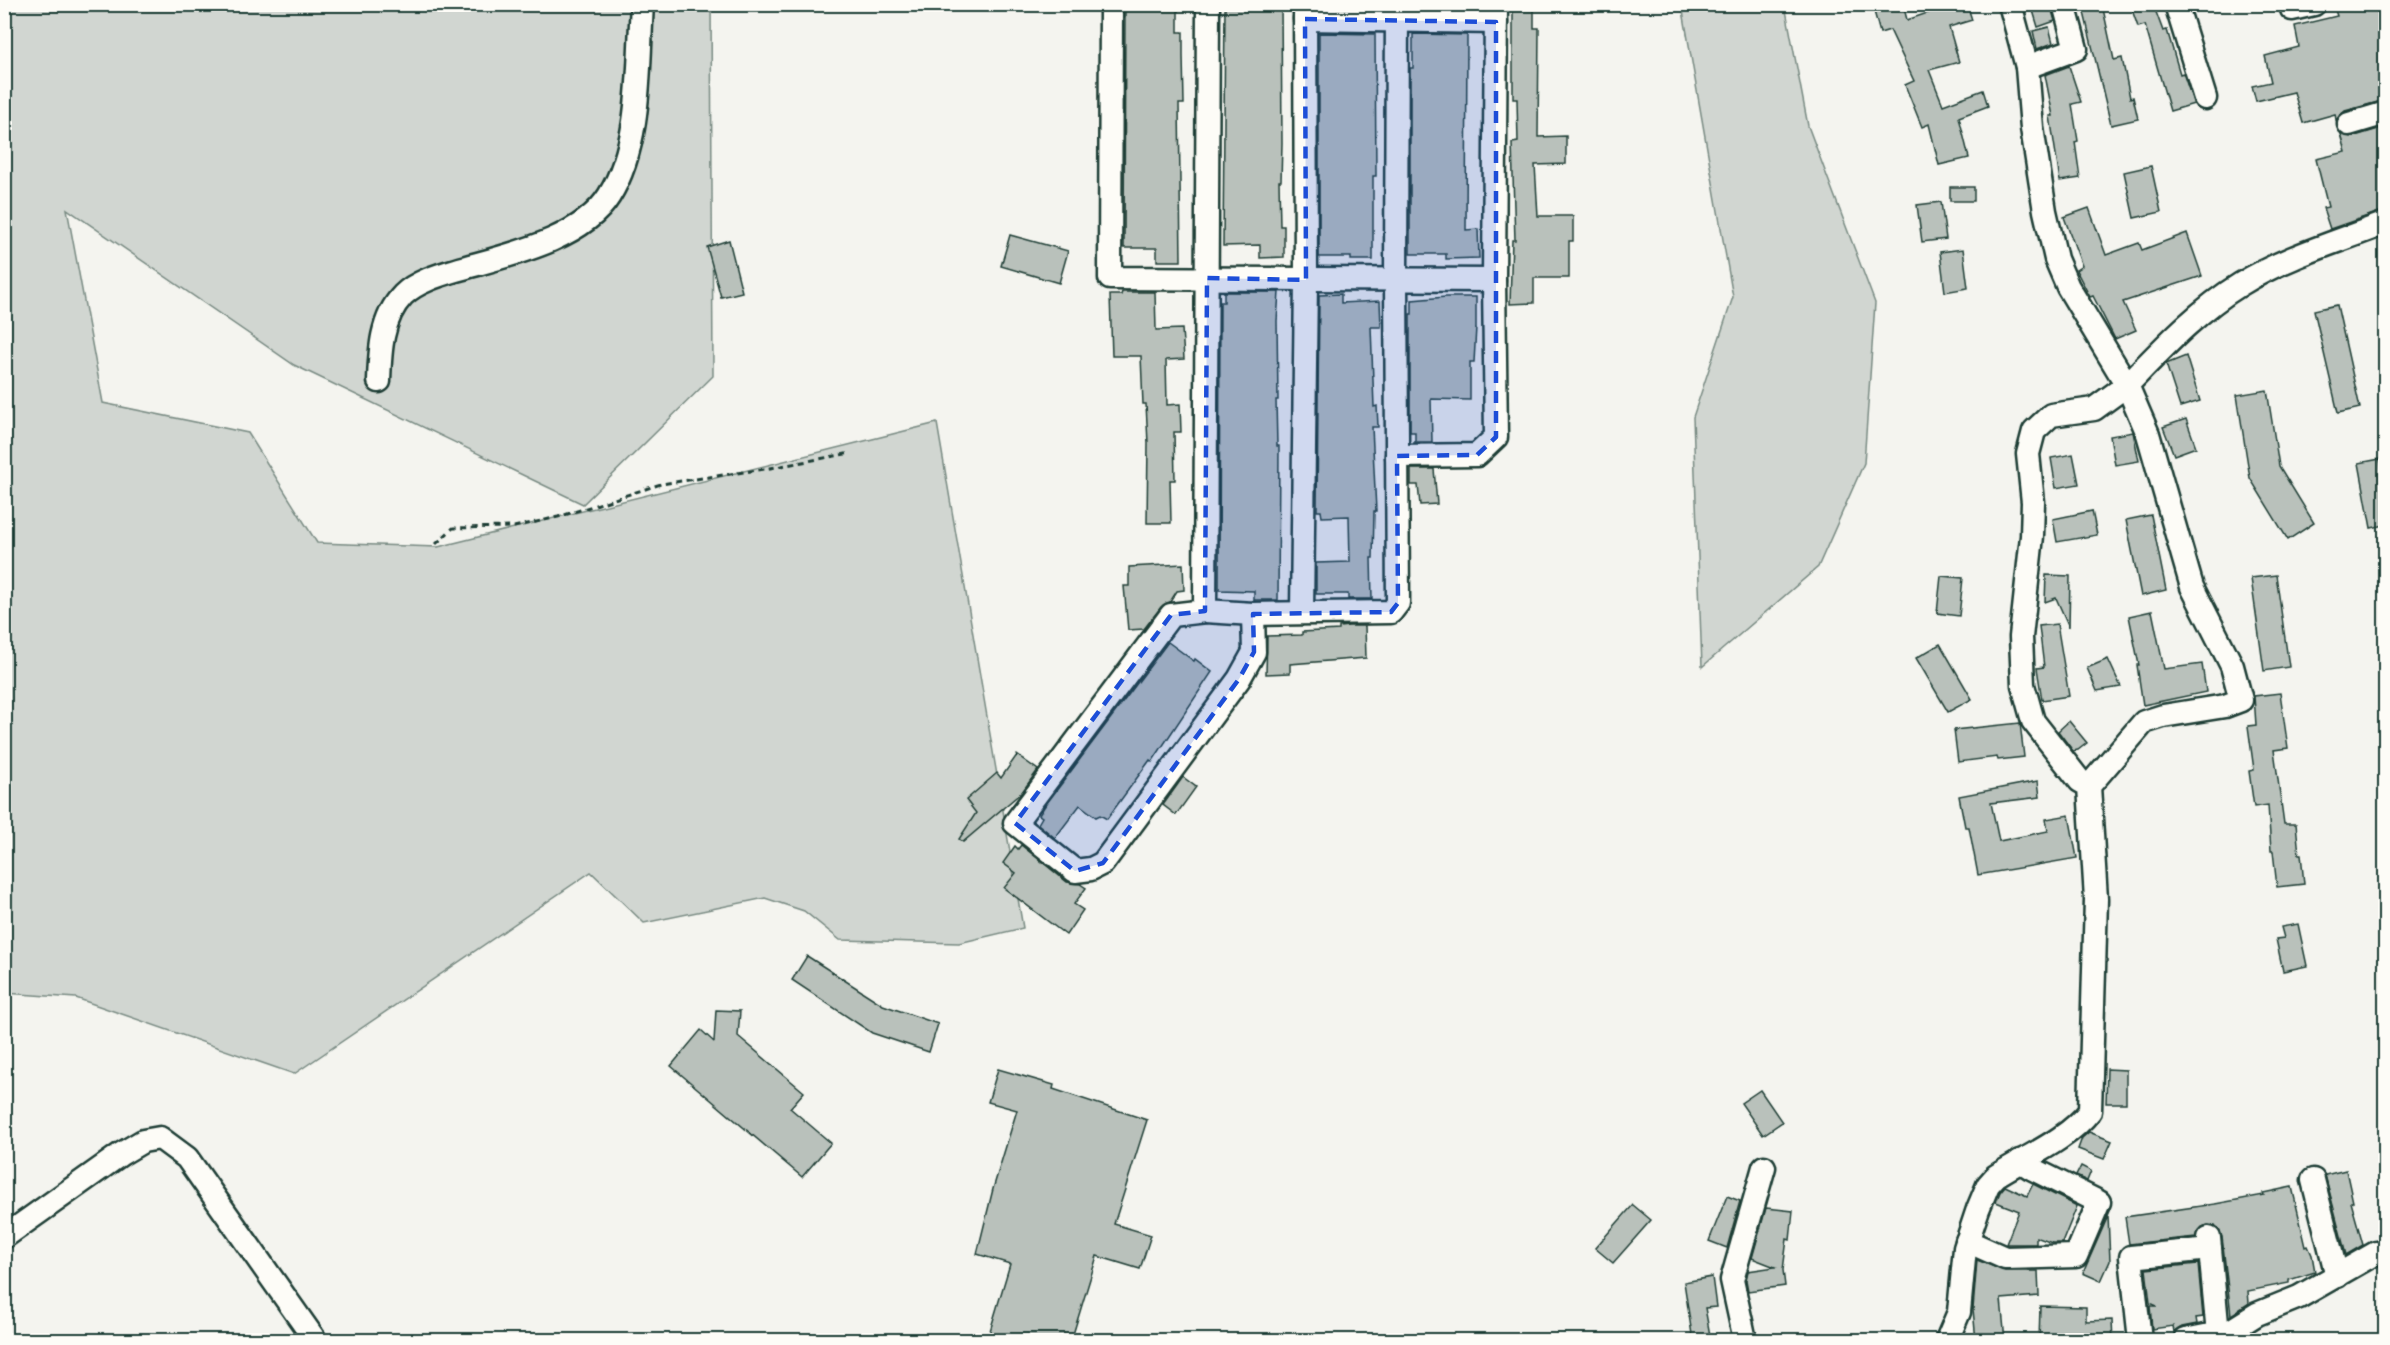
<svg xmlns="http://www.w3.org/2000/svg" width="2390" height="1345" font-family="Kalam,sans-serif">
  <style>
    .green { fill: #d1d6d1; stroke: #788a82; stroke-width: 1.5 }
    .building { fill: #b9c1bb; stroke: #1f3d34; stroke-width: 1.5 }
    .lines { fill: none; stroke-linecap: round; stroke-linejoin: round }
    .minor-casing { stroke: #1f3d34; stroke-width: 27 }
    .path { stroke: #1f3d34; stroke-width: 3; stroke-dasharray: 6 4.5; stroke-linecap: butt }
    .minor { stroke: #fdfcf7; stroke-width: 22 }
    .marked { fill: #1d4ed8; fill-opacity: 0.2; stroke: #1d4ed8; stroke-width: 4.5; stroke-dasharray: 12 8; stroke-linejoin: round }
  </style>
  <rect width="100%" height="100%" fill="#f4f4ef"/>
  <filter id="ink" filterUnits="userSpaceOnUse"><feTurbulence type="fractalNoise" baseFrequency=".0167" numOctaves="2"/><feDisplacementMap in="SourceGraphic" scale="12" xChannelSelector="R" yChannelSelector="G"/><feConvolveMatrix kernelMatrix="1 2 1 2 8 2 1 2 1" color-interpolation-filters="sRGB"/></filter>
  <g filter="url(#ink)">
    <g class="green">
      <polygon points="4,5 711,5 713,376 583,504 294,365 67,209 103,403 248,433 317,543 438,547 937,423 1023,928 959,943 840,940 804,911 765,898 644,923 591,872 294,1074 76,998 5,993"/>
      <polygon points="1682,5 1785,5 1808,126 1875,303 1864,463 1818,567 1702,667 1693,417 1733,297"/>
    </g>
    <g class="building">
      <polygon points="1125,4 1178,4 1178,32 1183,32 1183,56 1184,104 1179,104 1181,261 1157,261 1157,248 1124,248"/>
      <polygon points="1225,4 1281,4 1282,143 1281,181 1279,181 1280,226 1284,226 1284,257 1260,258 1260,245 1223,246"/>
      <polygon points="1412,4 1467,4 1467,8 1412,7"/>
      <polygon points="1513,4 1534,4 1534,28 1539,28 1538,137 1566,136 1566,164 1535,165 1538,216 1573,216 1573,241 1569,241 1569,278 1534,278 1534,303 1510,304 1512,240 1515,240 1512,143 1518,142 1517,99 1513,99"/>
      <polygon points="1872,4 1903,4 1907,20 1954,4 1967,4 1972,20 1949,27 1959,62 1929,70 1943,105 1983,90 1988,106 1959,117 1969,158 1939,165 1929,124 1922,127 1905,85 1914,81 1890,30 1880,33"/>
      <polygon points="2031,4 2050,4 2055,21 2038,27"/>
      <polygon points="2082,4 2102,4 2114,60 2122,58 2130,98 2133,97 2138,119 2111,125"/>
      <polygon points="2130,4 2153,4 2163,31 2167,30 2180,74 2183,73 2194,104 2170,111 2145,25 2138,27"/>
      <polygon points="2333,4 2385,4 2385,100 2345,111 2336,120 2335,114 2303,123 2294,92 2256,101 2252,86 2271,82 2265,56 2299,47 2295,26 2337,16"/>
      <polygon points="2049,27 2053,43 2037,49 2033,31"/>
      <polygon points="1319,33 1375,34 1376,176 1373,176 1373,260 1351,260 1351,257 1319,257"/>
      <polygon points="1413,34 1467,35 1466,230 1478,229 1479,258 1446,259 1446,254 1410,254 1410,68 1413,68"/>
      <polygon points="2069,66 2081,102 2072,104 2078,141 2075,142 2080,178 2060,181 2050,116 2053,116 2045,75"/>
      <polygon points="2385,127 2385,210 2330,229 2323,208 2328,207 2316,159 2346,152 2341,134 2352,137"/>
      <polygon points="2151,166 2161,212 2134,218 2124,172"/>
      <rect x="1950" y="187" width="24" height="14"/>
      <polygon points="1941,202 1946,239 1922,242 1917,205"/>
      <polygon points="2089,208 2106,255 2139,243 2142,250 2187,233 2202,276 2123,302 2136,330 2115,339 2093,296 2090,297 2076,270 2082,266 2064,217"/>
      <polygon points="1010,235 1068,251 1059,283 1001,266"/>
      <polygon points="729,240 742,292 721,297 707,247"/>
      <polygon points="1963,249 1968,288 1945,292 1940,252"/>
      <polygon points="1122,292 1155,292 1156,330 1182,329 1184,359 1166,360 1167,405 1180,404 1181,432 1174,432 1175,480 1170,480 1171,523 1147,523 1148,443 1146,404 1143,404 1141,356 1112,356 1110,295 1121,295"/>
      <polygon points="1224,292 1279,292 1277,321 1278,400 1276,400 1277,446 1279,446 1278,600 1254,600 1254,591 1219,590 1220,302 1224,302"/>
      <polygon points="1341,294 1341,303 1380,301 1381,327 1371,327 1374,407 1377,406 1378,427 1372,427 1376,511 1374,511 1373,558 1371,558 1372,599 1348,599 1348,594 1316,594 1316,563 1350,562 1349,516 1322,517 1321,511 1317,511 1319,295"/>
      <polygon points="1446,297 1476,297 1476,327 1474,362 1470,362 1470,400 1431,399 1432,442 1415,442 1415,432 1410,432 1410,314 1412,314 1412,300"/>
      <polygon points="2337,305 2360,408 2338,413 2314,310"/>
      <polygon points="2186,356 2200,401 2180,407 2166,364"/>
      <polygon points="2267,390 2279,466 2314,523 2288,540 2250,478 2237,395"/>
      <polygon points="2186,419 2196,447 2174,455 2163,427"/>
      <polygon points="2133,432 2139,461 2115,465 2110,436"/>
      <polygon points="2073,454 2079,484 2056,488 2051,458"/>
      <polygon points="2380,459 2385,488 2385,525 2371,528 2359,463"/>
      <polygon points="1411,469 1434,469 1437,504 1420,505 1418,485 1411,485"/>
      <polygon points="2092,511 2097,535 2057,542 2053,519"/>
      <polygon points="2151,515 2166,590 2141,596 2126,520"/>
      <polygon points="1183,564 1184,590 1177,591 1170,602 1161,607 1144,629 1128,630 1124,586 1129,586 1129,567"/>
      <polygon points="2046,575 2070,576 2069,627 2056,598 2045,602"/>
      <polygon points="2276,575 2289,667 2264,671 2251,578"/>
      <polygon points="1941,576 1963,578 1959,616 1937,613"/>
      <polygon points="2152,611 2164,669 2202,664 2206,692 2143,705 2137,665 2139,665 2129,616"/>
      <polygon points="2057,624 2069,696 2042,700 2037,668 2044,667 2039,626"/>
      <polygon points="1349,626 1365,626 1366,658 1290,664 1290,673 1266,674 1267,636 1302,635 1302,632 1339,630 1339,627"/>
      <polygon points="1168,642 1194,661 1195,659 1212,672 1152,762 1150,760 1107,819 1100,815 1096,817 1080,805 1055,838 1038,824 1042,817 1039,815 1044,807"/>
      <polygon points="1940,644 1972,699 1948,712 1916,658"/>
      <polygon points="2108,659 2121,687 2097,691 2087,668"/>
      <polygon points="2280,693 2288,748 2274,750 2284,824 2296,824 2299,854 2301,854 2304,884 2277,887 2273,851 2271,851 2268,805 2254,807 2249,771 2254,770 2248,726 2256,725 2254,696"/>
      <polygon points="2069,721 2087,743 2078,750 2073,751 2058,731"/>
      <polygon points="2020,723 2024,757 1998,760 1997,757 1958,762 1954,730"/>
      <polygon points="1017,755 1038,770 1022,792 963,842 959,839 976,813 966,800 997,773 1001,778"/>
      <polygon points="1183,777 1196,787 1176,815 1163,805"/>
      <polygon points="2038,781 2040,797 1991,803 1999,841 2048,831 2046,819 2069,815 2077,858 1978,875 1969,827 1965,827 1959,796"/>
      <polygon points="1021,845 1067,882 1080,884 1086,888 1074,904 1083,910 1066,935 1004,888 1016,873 1003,863 1015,846 1018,849"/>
      <polygon points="2298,924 2307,966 2283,971 2276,939 2284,938 2281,927"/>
      <polygon points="807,956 883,1005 938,1024 929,1052 872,1033 792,980"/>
      <polygon points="716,1010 740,1011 738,1036 804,1092 790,1108 831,1143 802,1177 671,1066 701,1030 714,1042"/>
      <polygon points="998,1069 1054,1085 1053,1089 1147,1120 1114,1224 1151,1235 1140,1269 1097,1256 1071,1341 987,1341 1010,1264 977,1254 993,1189 1017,1110 988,1102"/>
      <polygon points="2107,1069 2126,1070 2126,1103 2106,1103"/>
      <polygon points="1760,1090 1782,1122 1763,1135 1741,1103"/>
      <polygon points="2089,1132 2112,1141 2104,1159 2078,1149 2082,1138"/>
      <polygon points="2081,1166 2091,1171 2087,1181 2076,1176"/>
      <polygon points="2346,1170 2353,1202 2351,1202 2363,1245 2346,1255 2325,1175"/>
      <polygon points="2033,1184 2077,1206 2062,1243 2052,1243 2036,1237 2036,1244 2006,1244 2019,1211 1996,1202 2000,1192 2005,1186 2027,1196"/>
      <polygon points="2292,1187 2306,1247 2308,1246 2312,1255 2315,1272 2289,1280 2289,1283 2248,1291 2249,1303 2231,1315 2222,1237 2215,1226 2208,1225 2202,1227 2196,1237 2129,1244 2125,1217 2215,1204 2264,1195 2263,1193"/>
      <polygon points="1727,1196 1740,1201 1727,1248 1709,1241"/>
      <polygon points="1633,1205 1651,1220 1613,1263 1595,1248"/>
      <polygon points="1766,1208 1793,1211 1790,1240 1787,1239 1783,1270 1785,1286 1748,1291 1746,1280 1748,1271 1775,1267 1752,1258"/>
      <polygon points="2108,1216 2110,1261 2101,1281 2083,1273"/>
      <polygon points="1977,1260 2005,1271 2038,1271 2039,1296 2001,1299 2005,1341 1976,1341 1973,1309"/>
      <polygon points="2198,1264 2203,1317 2196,1318 2197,1324 2182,1327 2174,1332 2173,1326 2152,1329 2150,1306 2157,1306 2150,1303 2146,1269"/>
      <polygon points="1712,1277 1716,1307 1705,1308 1711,1341 1693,1341 1684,1282"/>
      <polygon points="2040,1306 2086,1307 2086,1321 2112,1320 2113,1341 2039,1341"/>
    </g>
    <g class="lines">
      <g class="minor-casing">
        <g id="minor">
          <polyline points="1111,4 1110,278 1494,280"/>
          <polyline points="1208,4 1205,611 1253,614 1391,612 1398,603 1396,281 1397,4"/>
          <path d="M 2010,4 L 2027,67 L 2032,128 L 2045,211 L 2056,259 L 2068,287 L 2127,385 C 2162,349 2197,311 2241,284 C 2285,257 2337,242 2386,223"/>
          <polyline points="2176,4 2205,98"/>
          <polyline points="2292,9 2314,4"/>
          <polyline points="1305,19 1496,22"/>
          <polyline points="2027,67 2076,49 2064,4"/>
          <polyline points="2349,124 2386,113"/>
          <path d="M 379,381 C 380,352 381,318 403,295 C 416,282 439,275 456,270 C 504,256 581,241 609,196 C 642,144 638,65 642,4"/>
          <polyline points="1397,456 1477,455 1496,437 1494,280 1496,4"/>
          <polyline points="1205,611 1171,615 1015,823 1075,871 1091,869 1103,863 1239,679 1254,652 1253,614"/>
          <polyline points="1302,612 1306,280 1305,4"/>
          <polyline points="2313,1180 2337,1276"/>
          <polyline points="4,1237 121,1154 143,1141 160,1138 187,1158 315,1340"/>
          <polyline points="2209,1238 2218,1334"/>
          <polyline points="1967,1241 2005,1258 2076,1256 2099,1202 2031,1168 2020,1161"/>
          <polyline points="1745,1340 1732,1280 1764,1167"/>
          <path d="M 1947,1340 L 1959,1312 L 1965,1248 L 1978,1209 L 1988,1185 L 1996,1176 C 2027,1156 2066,1141 2090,1111 L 2096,899 L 2089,786 L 2144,722 L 2163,716 L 2225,706 L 2241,700 L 2232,666 L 2192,587 L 2148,434 L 2127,385 L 2094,409 L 2051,415 L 2034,431 L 2028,454 L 2033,502 L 2032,536 L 2021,637 L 2023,685 L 2033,721 L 2080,781 L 2089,786"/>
          <polyline points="2140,1340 2131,1257 2210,1249"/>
          <polyline points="2185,1340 2230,1331 2257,1314 2299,1297 2376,1253"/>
        </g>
      </g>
      <polyline class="path" points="436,544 453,528 514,527 558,517 661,484 765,469 851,453"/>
      <use href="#minor" class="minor"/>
    </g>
  </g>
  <path class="marked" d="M 1305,19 L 1496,22 L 1496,437 L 1477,455 L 1397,456 L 1398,603 L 1391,612 L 1253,614 L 1254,652 L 1239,679 L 1103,863 L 1075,871 L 1015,823 L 1171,615 L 1205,611 L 1207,278 L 1306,280 Z"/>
  <rect width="2390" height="1345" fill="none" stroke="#fdfcf7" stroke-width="24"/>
  <rect x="12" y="12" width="2366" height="1321" fill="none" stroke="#1f3d34" stroke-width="2" filter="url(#ink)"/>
</svg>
